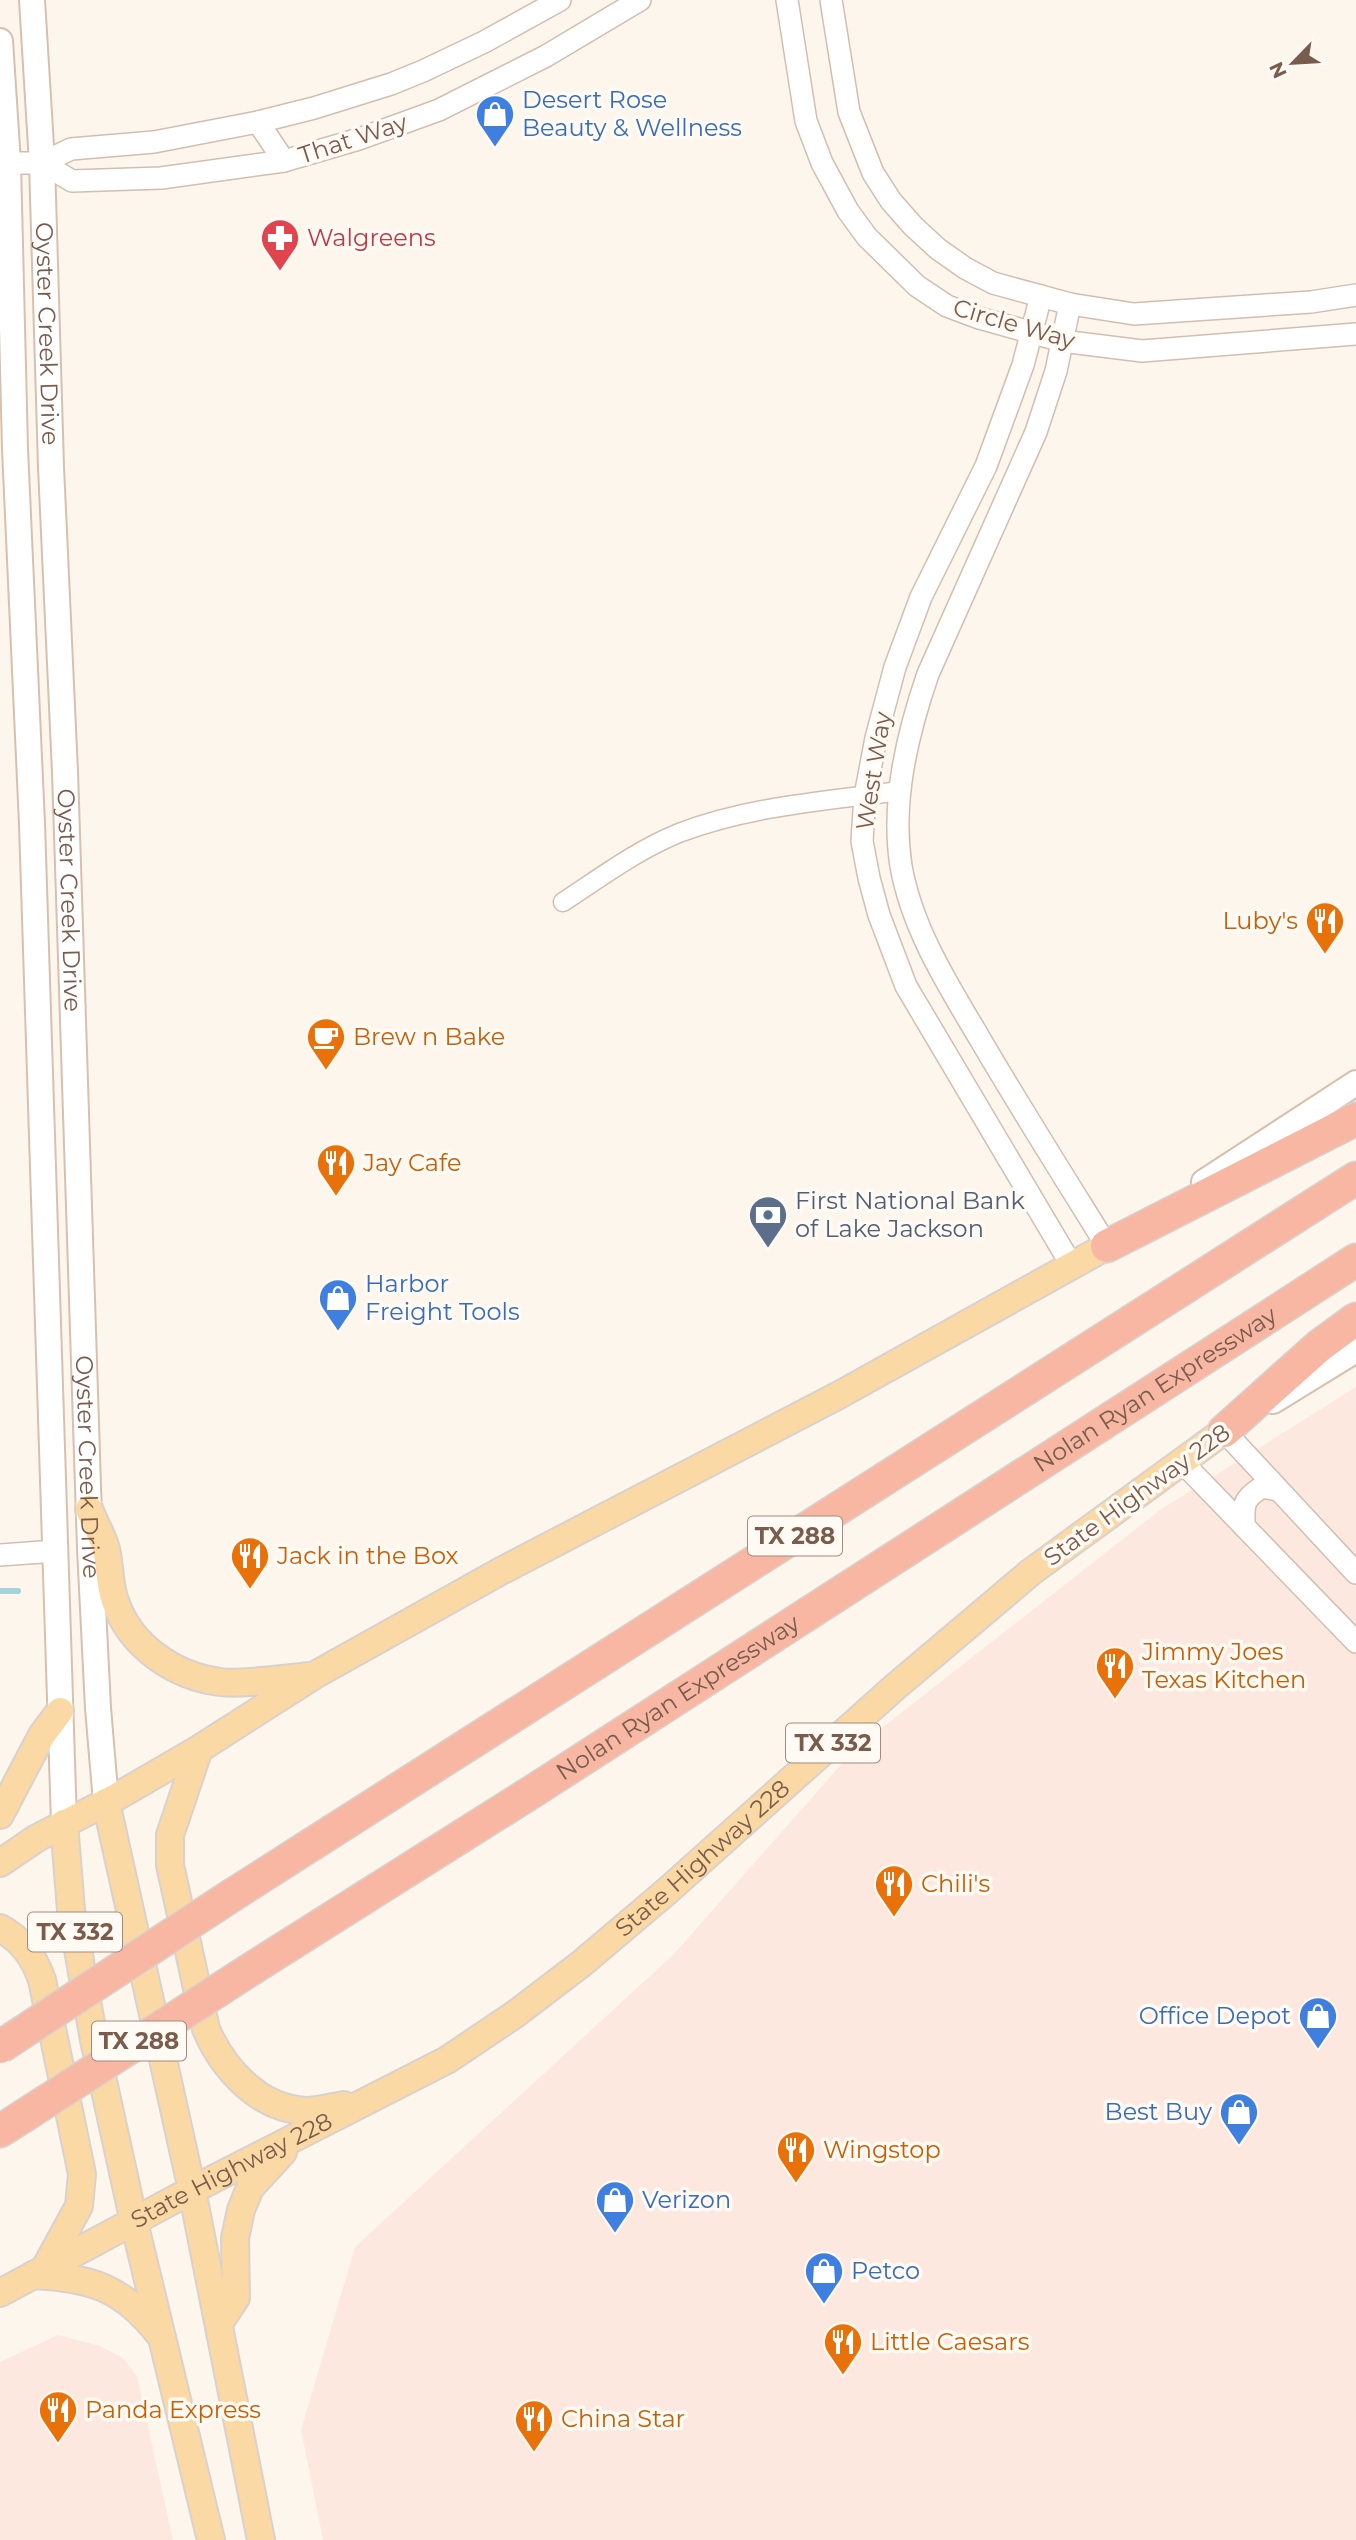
<svg xmlns="http://www.w3.org/2000/svg" width="1356" height="2540" font-family="Montserrat,sans-serif">
  <style>
    .commercial { fill: #fde8e0 }
    .lines { fill: none; stroke-linecap: round; stroke-linejoin: round }
    .stream { stroke: #a5d3da; stroke-width: 6 }
    .minor-casing { stroke: #d1beb0; stroke-width: 21 }
    .tertiary-casing { stroke: #d1beb0; stroke-width: 24 }
    .secondary-casing { stroke: #d6c0b0; stroke-width: 28 }
    .primary-casing { stroke: #dad1cd; stroke-width: 30 }
    .motorway-casing { stroke: #dad1cd; stroke-width: 35 }
    .minor { stroke: #fff; stroke-width: 18 }
    .tertiary { stroke: #fff; stroke-width: 21 }
    .secondary { stroke: #fff; stroke-width: 24 }
    .primary { stroke: #fbd9a5; stroke-width: 26 }
    .motorway { stroke: #f7b7a3; stroke-width: 32 }
    .motorway-bridge-casing { stroke: #dad1cd; stroke-width: 35; stroke-linecap: butt }
    .motorway-bridge { stroke: #f7b7a3; stroke-width: 32 }
    .labels { text-anchor: middle; stroke-width: 7; stroke-linejoin: round; paint-order: stroke }
    .shield { fill: #fffaf3; stroke: #a28b7f; stroke-width: 2 }
    .shield-label { font-size: 23px; font-weight: bold; fill: #7a5c4d }
    .shop-label { font-size: 24px; fill: #366cbe; stroke: #fffaf3; text-anchor: start }
    .street-label { font-size: 24px; fill: #7a5c4d; stroke: #fffaf3 }
    .health-label { font-size: 24px; fill: #be3a42; stroke: #fffaf3; text-anchor: start }
    .food-label { font-size: 24px; fill: #c56008; stroke: #fffaf3; text-anchor: start }
    .service-label { font-size: 24px; fill: #4e5e75; stroke: #fffaf3; text-anchor: start }
  </style>
  <rect width="100%" height="100%" fill="#fdf6ec"/>
  <g class="commercial">
    <polygon points="1356,1387 1356,2540 323,2540 301,2430 355,2247 674,1954 854,1750 1160,1510"/>
    <polygon points="58,2335 100,2346 123,2358 137,2376 173,2540 0,2540 0,2362"/>
  </g>
  <g class="lines">
    <polyline class="stream" points="0,1591 18,1591"/>
    <g class="minor-casing">
      <path id="minor" d="M 563,902 C 600,878 637,850 679,833 C 749,806 826,801 900,791"/>
    </g>
    <g class="tertiary-casing">
      <g id="tertiary">
        <polyline points="787,0 806,121 822,163 848,211 867,237 917,286 947,306 979,318 1062,341 1142,351 1356,334"/>
        <polyline points="831,0 849,112 873,173 891,201 913,226 938,249 965,268 993,283 1070,304 1134,314 1311,302 1356,295"/>
        <polyline points="258,122 284,161"/>
        <polyline points="0,163 42,163 71,149 154,142 258,122 314,108 391,84 423,71 484,42 560,0"/>
        <polyline points="42,163 72,181 161,178 284,161 359,139 439,110 546,56 640,0"/>
        <polyline points="1041,296 1023,365 986,466 921,597 895,667 876,738 865,796 862,841 869,878 879,915 906,986 1072,1266"/>
        <path d="M 1070,304 L 1056,371 L 1036,432 L 928,674 C 907,735 891,802 901,866 C 912,929 948,985 980,1039 C 1021,1109 1064,1177 1107,1246"/>
        <polyline points="1224,1431 1356,1573"/>
        <polyline points="1183,1463 1356,1642"/>
        <path d="M 1244,1526 C 1244,1504 1242,1500 1262,1487 L 1278,1490"/>
        <polyline points="0,1555 56,1551"/>
      </g>
    </g>
    <g class="secondary-casing">
      <g id="secondary">
        <path id="s1" d="M 32,0 L 42,163 L 51,467 L 65,772 L 90,1548 L 98,1708 L 106,1802"/>
        <polyline points="0,41 8,163 15,449 32,824 64,1823"/>
        <polyline points="1204,1182 1356,1083"/>
        <polyline points="1273,1401 1356,1350"/>
      </g>
    </g>
    <g class="primary-casing">
      <g id="primary">
        <path d="M 89,1509 C 94,1522 102,1535 106,1549 C 110,1566 109,1585 115,1601 C 130,1646 174,1676 220,1682 C 243,1685 286,1678 311,1676"/>
        <path d="M 199,1749 L 170,1835 L 170,1865 L 206,2029 C 223,2069 259,2109 306,2111 C 319,2111 332,2107 344,2105"/>
        <polyline points="106,1802 192,2190 261,2540"/>
        <polyline points="0,1815 42,1735 60,1711"/>
        <polyline points="64,1823 71,1910 94,2040 134,2222 211,2540"/>
        <polyline points="0,1863 37,1838 118,1796 199,1749 313,1676 501,1571 839,1395 1107,1246"/>
        <path d="M 0,1928 C 22,1940 34,1957 42,1980 L 82,2174 L 79,2206 L 45,2268"/>
        <path d="M 33,2275 C 91,2278 122,2287 159,2334"/>
        <path id="s2" d="M 0,2293 L 192,2190 L 447,2060 L 514,2015 L 581,1964 L 666,1892 L 895,1687 L 1031,1572 L 1224,1431"/>
        <polyline points="220,2322 236,2298 235,2238 241,2210 250,2188 283,2152"/>
      </g>
    </g>
    <g class="motorway-casing">
      <g id="motorway">
        <polyline points="1107,1246 1356,1119"/>
        <polyline points="1224,1431 1319,1346 1356,1319"/>
        <polyline points="234,1894 1356,1178"/>
        <path id="s3" d="M 256,1966 L 538,1788 L 1356,1260"/>
        <polyline points="0,2131 22,2117"/>
      </g>
    </g>
    <use href="#minor" class="minor"/>
    <use href="#tertiary" class="tertiary"/>
    <use href="#secondary" class="secondary"/>
    <use href="#primary" class="primary"/>
    <use href="#motorway" class="motorway"/>
    <g class="motorway-bridge-casing">
      <g id="motorway-bridge">
        <polyline points="0,2047 234,1894"/>
        <polyline points="22,2117 256,1966"/>
      </g>
    </g>
    <use href="#motorway-bridge" class="motorway-bridge"/>
  </g>
  <defs>
    <g id="shop-pin" transform="scale(2.0125)"><path d="M0 17L-7.5 6A9.5 9.5 0 1 1 7.5 6Z" fill="#3f7fe0" stroke="#fffaf3"/><path d="M-5-2.5h2.3a2.7 3.5 0 0 1 5.4 0H5L5.5 6h-11ZM-1.5-2.5h3a1.5 2.3 0 0 0-3 0Z" fill="#fff"/></g>
    <g id="pharmacy-pin" transform="scale(2.0125)"><path d="M0 17L-7.5 6A9.5 9.5 0 1 1 7.5 6Z" fill="#e0444e" stroke="#fffaf3"/><path d="M-2-6h4v4h4v4h-4v4h-4v-4h-4v-4h4Z" fill="#fff"/></g>
    <g id="restaurant-pin" transform="scale(2.0125)"><path d="M0 17L-7.5 6A9.5 9.5 0 1 1 7.5 6Z" fill="#e8710a" stroke="#fffaf3"/><path d="M-5-6h1v4h1v-4h1v4h1v-4h1v5L-1.5 .5V6h-2V.5L-5-1ZM5-6V6H3V1.5H1.5Q1.5-4 5-6Z" fill="#fff"/></g>
    <g id="cafe-pin" transform="scale(2.0125)"><path d="M0 17L-7.5 6A9.5 9.5 0 1 1 7.5 6Z" fill="#e8710a" stroke="#fffaf3"/><path d="M-5.5-4.5H6V0H3Q3 3.5 0 3.5H-2.5Q-5.5 3.5-5.5 0ZM3-3.2v2h1.7v-2ZM-6 4.5H4V6H-6Z" fill="#fff"/></g>
    <g id="bank-pin" transform="scale(2.0125)"><path d="M0 17L-7.5 6A9.5 9.5 0 1 1 7.5 6Z" fill="#5c6f8a" stroke="#fffaf3"/><path d="M-6-4H6V4H-6ZM0-2.3a2.3 2.3 0 1 0 0 4.6a2.3 2.3 0 1 0 0-4.6Z" fill="#fff"/></g>
  </defs>
  <g fill-rule="evenodd">
    <use href="#shop-pin" x="495" y="114"/>
    <use href="#pharmacy-pin" x="280" y="238"/>
    <use href="#restaurant-pin" x="1325" y="921"/>
    <use href="#cafe-pin" x="326" y="1037"/>
    <use href="#restaurant-pin" x="336" y="1163"/>
    <use href="#bank-pin" x="768" y="1215"/>
    <use href="#shop-pin" x="338" y="1298"/>
    <use href="#restaurant-pin" x="250" y="1556"/>
    <use href="#restaurant-pin" x="1115" y="1666"/>
    <use href="#restaurant-pin" x="894" y="1884"/>
    <use href="#shop-pin" x="1318" y="2016"/>
    <use href="#shop-pin" x="1239" y="2112"/>
    <use href="#restaurant-pin" x="796" y="2150"/>
    <use href="#shop-pin" x="615" y="2200"/>
    <use href="#shop-pin" x="824" y="2271"/>
    <use href="#restaurant-pin" x="843" y="2342"/>
    <use href="#restaurant-pin" x="58" y="2410"/>
    <use href="#restaurant-pin" x="534" y="2419"/>
  </g>
  <g class="labels">
    <g class="shield">
      <rect x="748" y="1516.5" width="94" height="39" rx="5"/>
      <rect x="786" y="1723.5" width="94" height="39" rx="5"/>
      <rect x="28" y="1912.5" width="94" height="39" rx="5"/>
      <rect x="92" y="2021.5" width="94" height="39" rx="5"/>
    </g>
    <g class="shield-label">
      <text x="795" y="1544">TX 288</text>
      <text x="833" y="1751">TX 332</text>
      <text x="75" y="1940">TX 332</text>
      <text x="139" y="2049">TX 288</text>
    </g>
    <g class="shop-label">
      <text x="522" y="108">Desert Rose<tspan x="522" dy="28">Beauty &amp; Wellness</tspan></text>
      <text x="365" y="1292">Harbor<tspan x="365" dy="28">Freight Tools</tspan></text>
      <text x="1291" y="2024" text-anchor="end">Office Depot</text>
      <text x="1212" y="2120" text-anchor="end">Best Buy</text>
      <text x="642" y="2208">Verizon</text>
      <text x="851" y="2279">Petco</text>
    </g>
    <g class="street-label">
      <text transform="translate(353 139) rotate(-18)" y="8">That Way</text>
      <text transform="translate(1014 324) rotate(16)" y="8">Circle Way</text>
      <text dy="8" stroke="none"><textPath href="#s1" startOffset="334">Oyster Creek Drive</textPath></text>
      <text transform="translate(874 771) rotate(-81)" y="8">West Way</text>
      <text dy="8" stroke="none"><textPath href="#s1" startOffset="901">Oyster Creek Drive</textPath></text>
      <text dy="8" stroke="none"><textPath href="#s3" startOffset="1068">Nolan Ryan Expressway</textPath></text>
      <text dy="8" stroke="none"><textPath href="#s1" startOffset="1468">Oyster Creek Drive</textPath></text>
      <text transform="translate(1137 1495) rotate(-36)" y="8">State Highway 228</text>
      <text dy="8" stroke="none"><textPath href="#s3" startOffset="500">Nolan Ryan Expressway</textPath></text>
      <text dy="8" stroke="none"><textPath href="#s2" startOffset="830">State Highway 228</textPath></text>
      <text dy="8" stroke="none"><textPath href="#s2" startOffset="262">State Highway 228</textPath></text>
    </g>
    <g class="health-label">
      <text x="307" y="246">Walgreens</text>
    </g>
    <g class="food-label">
      <text x="1298" y="929" text-anchor="end">Luby's</text>
      <text x="353" y="1045">Brew n Bake</text>
      <text x="363" y="1171">Jay Cafe</text>
      <text x="277" y="1564">Jack in the Box</text>
      <text x="1142" y="1660">Jimmy Joes<tspan x="1142" dy="28">Texas Kitchen</tspan></text>
      <text x="921" y="1892">Chili's</text>
      <text x="823" y="2158">Wingstop</text>
      <text x="870" y="2350">Little Caesars</text>
      <text x="85" y="2418">Panda Express</text>
      <text x="561" y="2427">China Star</text>
    </g>
    <g class="service-label">
      <text x="795" y="1209">First National Bank<tspan x="795" dy="28">of Lake Jackson</tspan></text>
    </g>
  </g>
  <g transform="translate(1293 63) rotate(245)" stroke="#fffaf3" stroke-width="5" paint-order="stroke">
  <path d="M0-5L12 26L0 18L-12 26Z" fill="#7a5c4d"/>
  <text y="-10" font-size="19" font-weight="bold" text-anchor="middle" fill="#7a5c4d">N</text>
  </g>
</svg>
